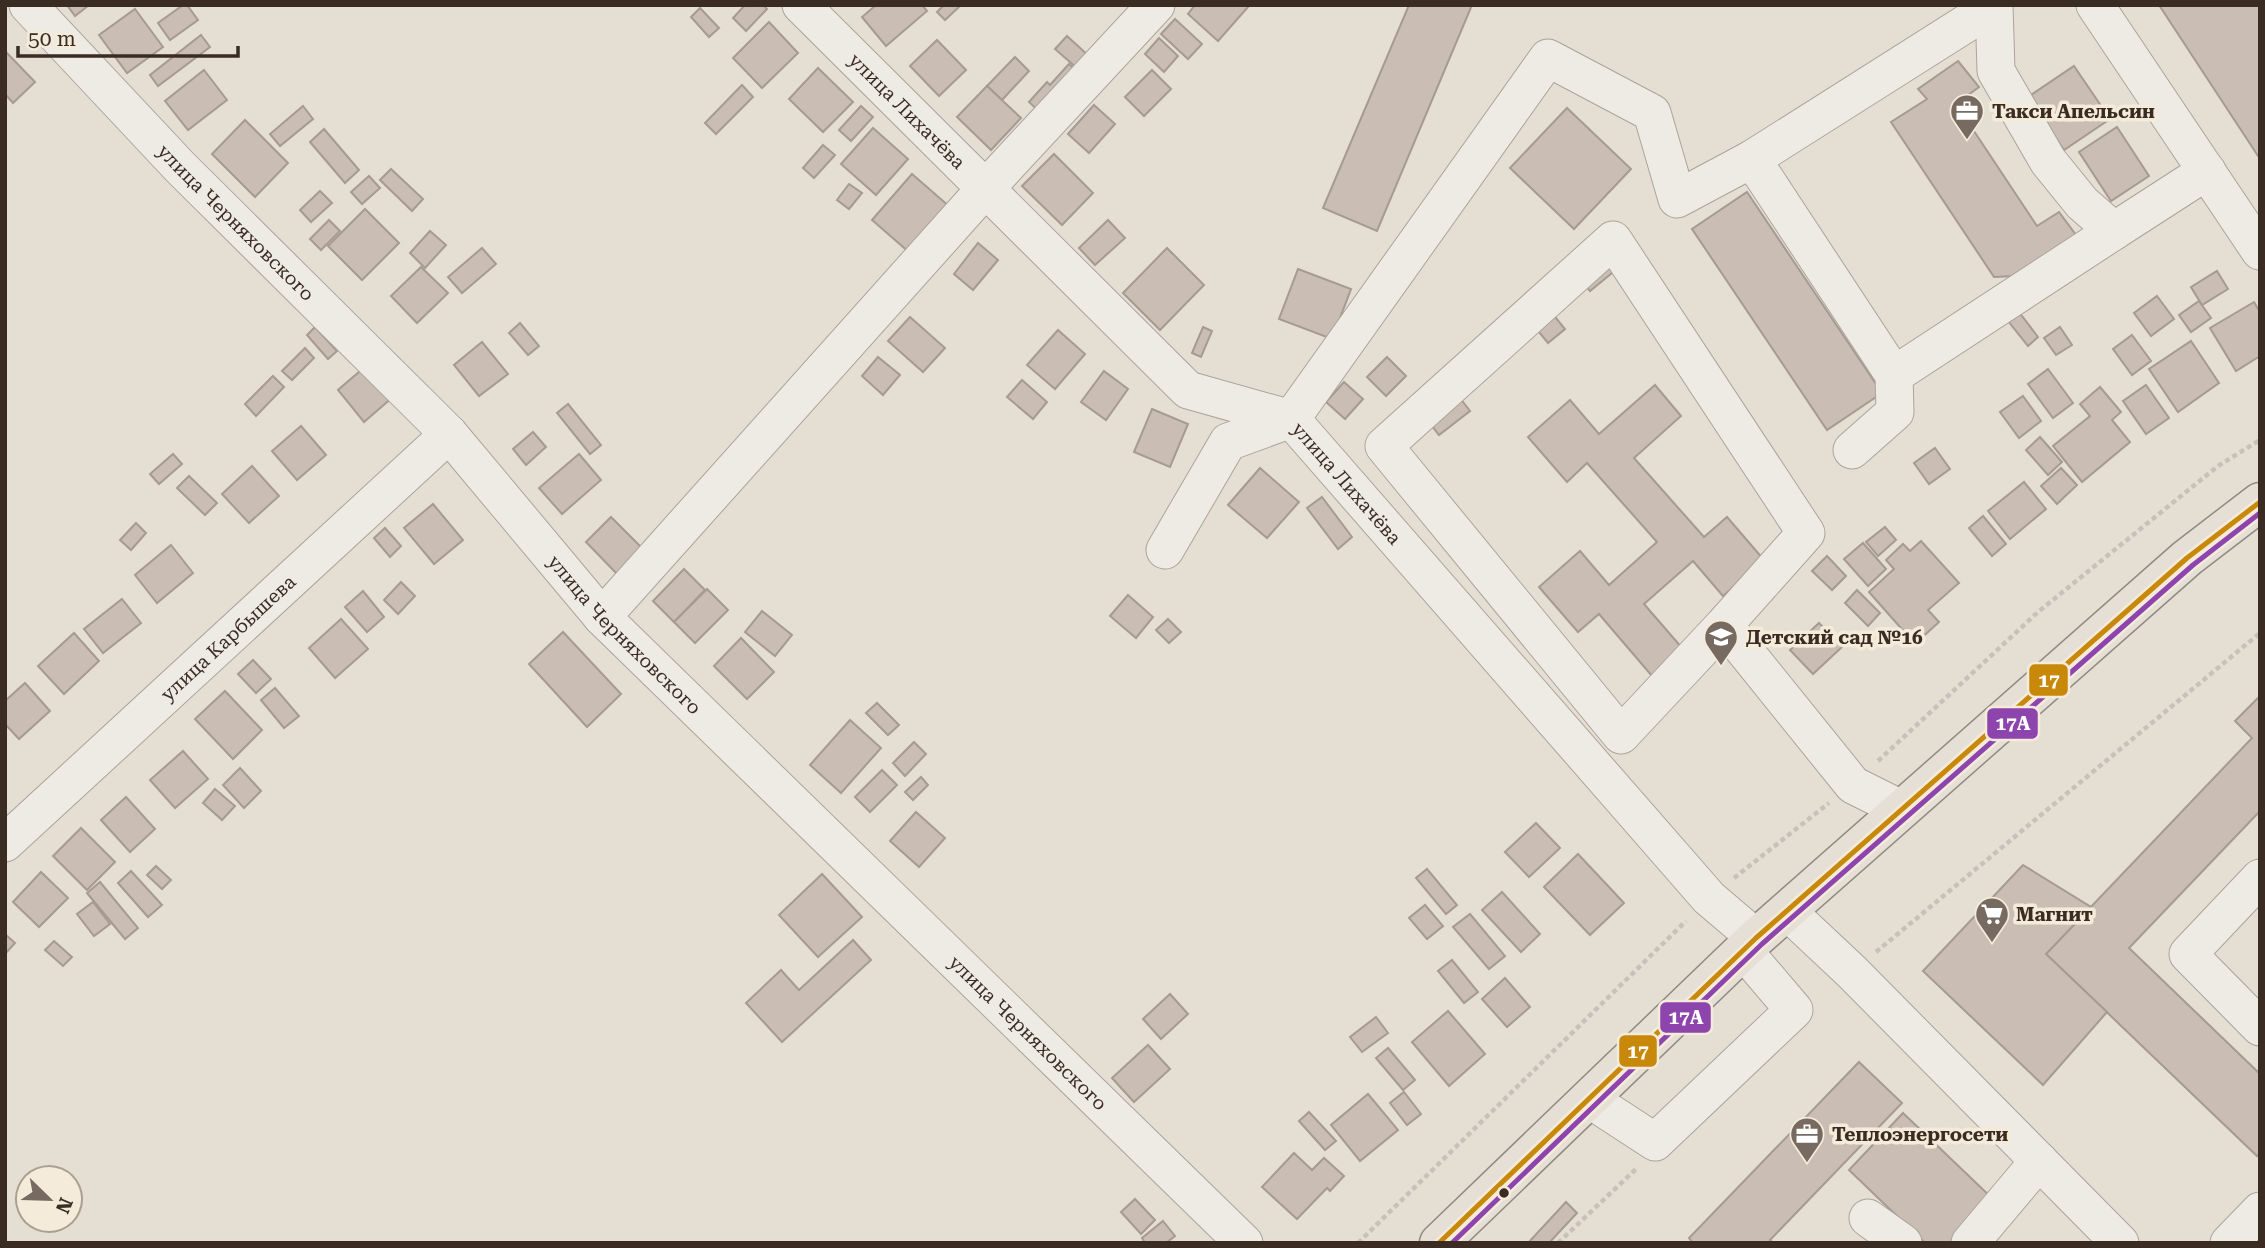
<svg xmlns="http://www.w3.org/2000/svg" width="2265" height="1248" font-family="'Roboto Serif',serif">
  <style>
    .building { fill: #c9bdb4; stroke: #a69a92; stroke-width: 2 }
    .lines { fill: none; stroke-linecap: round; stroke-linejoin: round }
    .minor-casing { stroke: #aba49b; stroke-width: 39 }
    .major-casing { stroke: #918982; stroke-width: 41 }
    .path { stroke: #c6c1ba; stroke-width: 4.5; stroke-dasharray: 5 3.5; stroke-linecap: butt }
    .minor { stroke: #eeeae4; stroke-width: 37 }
    .major { stroke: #e5dfd6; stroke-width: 38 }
    .bus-1-casing { stroke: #f4ebdb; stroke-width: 10 }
    .bus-2-casing { stroke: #f4ebdb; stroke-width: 10 }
    .bus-1 { stroke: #c88809; stroke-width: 5 }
    .bus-2 { stroke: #8e44ad; stroke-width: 5 }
    .bus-dot { fill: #3a2c23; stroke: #f4ebdb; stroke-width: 2.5 }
    .labels { text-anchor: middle; stroke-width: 7; stroke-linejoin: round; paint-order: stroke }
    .street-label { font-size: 19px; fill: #3a2c23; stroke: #f4ebdb }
    .poi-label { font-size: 19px; font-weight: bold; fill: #3a2c23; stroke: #f4ebdb; text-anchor: start }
    .line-badge { stroke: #f4ebdb; stroke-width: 2.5 }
    .badge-label { font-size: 19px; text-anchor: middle; font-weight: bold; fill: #fff }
  </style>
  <rect width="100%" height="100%" fill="#e5ded3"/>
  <g class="building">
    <polygon points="67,5 89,5 75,16"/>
    <polygon points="183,5 187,5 198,20 170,40 158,23"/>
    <polygon points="745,5 763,5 767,9 746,31 733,18"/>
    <polygon points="876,5 922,5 927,11 886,46 862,17"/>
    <polygon points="944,5 961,5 945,20 937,12"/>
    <polygon points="1195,5 1246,5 1248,7 1218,41 1188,14"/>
    <polygon points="1409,5 1472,5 1377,231 1323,208"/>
    <polygon points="2159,5 2260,5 2260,159"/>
    <polygon points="700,8 719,28 709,37 691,17"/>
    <polygon points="135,9 163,47 127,73 99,35"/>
    <polygon points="1175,19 1202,44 1188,59 1161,34"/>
    <polygon points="769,22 798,53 762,88 733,58"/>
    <polygon points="201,35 210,47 158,86 150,75"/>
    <polygon points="1067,36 1089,56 1078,69 1055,49"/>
    <polygon points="1159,38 1178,56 1164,72 1145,54"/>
    <polygon points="937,40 966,70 939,96 910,66"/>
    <polygon points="5,51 35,82 13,103 5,94"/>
    <polygon points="1015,57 1029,71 1002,100 987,86"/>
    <polygon points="1958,61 1979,87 1956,104 2037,226 2059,212 2076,235 2016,276 1994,277 1891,122 1927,99 1918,89"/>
    <polygon points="1069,64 1079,73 1044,116 1029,102 1047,82 1050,85"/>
    <polygon points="2074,66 2110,119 2064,150 2028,97"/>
    <polygon points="818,68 853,102 823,132 789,99"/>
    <polygon points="204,70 227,100 188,130 165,101"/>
    <polygon points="1152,70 1171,89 1144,116 1125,97"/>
    <polygon points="742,85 753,97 716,134 705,123"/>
    <polygon points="987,86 1021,118 991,150 957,117"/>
    <polygon points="1094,105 1115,124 1089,153 1068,134"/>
    <polygon points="303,106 313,119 280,146 270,134"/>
    <polygon points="861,106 873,117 851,141 839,130"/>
    <polygon points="1567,108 1631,169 1574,229 1510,168"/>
    <polygon points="245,120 288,163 255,197 212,154"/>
    <polygon points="2117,127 2149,176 2111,201 2079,152"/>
    <polygon points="873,128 908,159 876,195 841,164"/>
    <polygon points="324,129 359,170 345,183 310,142"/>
    <polygon points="823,145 835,155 814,178 803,168"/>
    <polygon points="1054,154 1093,193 1062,225 1022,186"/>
    <polygon points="391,169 423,199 412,211 380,180"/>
    <polygon points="912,174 950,207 910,253 872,220"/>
    <polygon points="369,176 380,188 362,204 351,192"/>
    <polygon points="849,184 862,193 849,209 837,200"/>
    <polygon points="320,191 332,203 311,222 300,210"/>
    <polygon points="1747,192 1882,393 1827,430 1692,229"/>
    <polygon points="365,209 399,243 362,280 328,246"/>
    <polygon points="329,220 340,231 321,250 310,239"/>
    <polygon points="1108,220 1125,238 1095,265 1079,248"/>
    <polygon points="430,231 446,245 425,268 410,253"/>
    <polygon points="978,243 998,260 973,290 954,274"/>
    <polygon points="482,248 496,264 462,293 448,277"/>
    <polygon points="1167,248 1204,285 1160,330 1123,293"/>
    <polygon points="1605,256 1617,269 1590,291 1579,277"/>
    <polygon points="421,267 448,293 417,323 391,296"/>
    <polygon points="1298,269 1351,289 1332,339 1279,319"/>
    <polygon points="2217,271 2228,289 2202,305 2191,287"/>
    <polygon points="2157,296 2174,319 2151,336 2134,313"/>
    <polygon points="2199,301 2211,318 2191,332 2179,315"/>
    <polygon points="2254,302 2260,312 2260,356 2236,371 2210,328"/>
    <polygon points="1547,307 1565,329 1548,343 1530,321"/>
    <polygon points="2019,312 2038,337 2028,346 2008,321"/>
    <polygon points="910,317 945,348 923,372 888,341"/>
    <polygon points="520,323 539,346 528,355 509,333"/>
    <polygon points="315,327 337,351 328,359 307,335"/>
    <polygon points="1203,327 1212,331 1201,357 1192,353"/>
    <polygon points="2060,327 2072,345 2056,355 2044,338"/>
    <polygon points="1058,330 1085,354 1055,389 1027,365"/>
    <polygon points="2132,335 2151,361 2132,375 2113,349"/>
    <polygon points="2191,341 2219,383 2178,412 2149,369"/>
    <polygon points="482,342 508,374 479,396 454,365"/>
    <polygon points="305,348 314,358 292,380 282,371"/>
    <polygon points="878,357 900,375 883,395 862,376"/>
    <polygon points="1387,357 1406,376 1386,396 1367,377"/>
    <polygon points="366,366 393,397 364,422 338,390"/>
    <polygon points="2048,369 2073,403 2053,418 2028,384"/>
    <polygon points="1104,371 1128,389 1106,420 1081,402"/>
    <polygon points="273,376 284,387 256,416 245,404"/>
    <polygon points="1022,380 1047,402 1033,419 1007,397"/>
    <polygon points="1344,382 1363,399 1345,419 1326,402"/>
    <polygon points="1655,385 1681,416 1634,458 1704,537 1727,517 1764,560 1723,596 1693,561 1644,604 1689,656 1658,683 1599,614 1578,632 1539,587 1580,551 1609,585 1657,542 1587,463 1567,482 1528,437 1570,400 1599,434"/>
    <polygon points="2146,385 2169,418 2146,434 2123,401"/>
    <polygon points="2100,387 2121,412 2112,420 2130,442 2082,482 2053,446 2090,416 2080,404"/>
    <polygon points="1453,389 1470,411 1439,435 1422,413"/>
    <polygon points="2023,396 2041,421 2019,438 2000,412"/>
    <polygon points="568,404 601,445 590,454 557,413"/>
    <polygon points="1152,409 1188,424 1170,467 1134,452"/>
    <polygon points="301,426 326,455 297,480 272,451"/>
    <polygon points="533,432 546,447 526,465 513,449"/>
    <polygon points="2040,437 2062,462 2048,475 2026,450"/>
    <polygon points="1935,448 1950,469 1929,484 1914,463"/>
    <polygon points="173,454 182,464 159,484 150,474"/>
    <polygon points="579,454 601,480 562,514 539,488"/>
    <polygon points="252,466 279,496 249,523 222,494"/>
    <polygon points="1260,468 1299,502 1267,538 1228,505"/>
    <polygon points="2061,468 2077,485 2057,504 2041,486"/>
    <polygon points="189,476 217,503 205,515 177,488"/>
    <polygon points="2024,482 2046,509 2010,539 1988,511"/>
    <polygon points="1322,497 1352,537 1338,549 1307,508"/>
    <polygon points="433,504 463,540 434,564 404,528"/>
    <polygon points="1983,516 2006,544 1992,556 1969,528"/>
    <polygon points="611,517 643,549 618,575 586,542"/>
    <polygon points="136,523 146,533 131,550 120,540"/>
    <polygon points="1885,527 1896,540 1878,556 1866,542"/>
    <polygon points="385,528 401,546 390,557 374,538"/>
    <polygon points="1921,541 1959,583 1928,610 1939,622 1915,644 1869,592 1894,569 1886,560 1903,544 1910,551"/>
    <polygon points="1863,543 1886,569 1868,586 1844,559"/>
    <polygon points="171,545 193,573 157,603 135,575"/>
    <polygon points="1827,556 1846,576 1832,590 1812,571"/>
    <polygon points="684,569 705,590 674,622 653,601"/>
    <polygon points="401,582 415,596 398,614 384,600"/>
    <polygon points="707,589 728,610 695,643 674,622"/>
    <polygon points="1857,590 1880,613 1868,626 1845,603"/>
    <polygon points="363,591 384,617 367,632 345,607"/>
    <polygon points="1128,595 1153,617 1136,638 1110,616"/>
    <polygon points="122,599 141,623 103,653 84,629"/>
    <polygon points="762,611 792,635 775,656 745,632"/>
    <polygon points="341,619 368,649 335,678 309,648"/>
    <polygon points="1168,619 1181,632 1169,643 1156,630"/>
    <polygon points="1819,623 1842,647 1813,674 1790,650"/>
    <polygon points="563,632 621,694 587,727 529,664"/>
    <polygon points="74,633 99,661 64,694 38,666"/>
    <polygon points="741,638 774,672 747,699 714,666"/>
    <polygon points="253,660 271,679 256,693 238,674"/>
    <polygon points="25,683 50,711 19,739 5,724 5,701"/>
    <polygon points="275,688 299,716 284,728 261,700"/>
    <polygon points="225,691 262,730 233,759 195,719"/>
    <polygon points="2260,696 2260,811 2129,948 2260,1074 2260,1153 2257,1156 2046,954 2252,738 2235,721"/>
    <polygon points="877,703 899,725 888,735 866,713"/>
    <polygon points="850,720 881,748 841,793 810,765"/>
    <polygon points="914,742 926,754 905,776 893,763"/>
    <polygon points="183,751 208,779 175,808 150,780"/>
    <polygon points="240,768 261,791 244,808 223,785"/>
    <polygon points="882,770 897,785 870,812 855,797"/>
    <polygon points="921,777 928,785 913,800 905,792"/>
    <polygon points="215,789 235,806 222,820 203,803"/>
    <polygon points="126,797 155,829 130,852 101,820"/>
    <polygon points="916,812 945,838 919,867 890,841"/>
    <polygon points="1536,823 1560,848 1529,877 1505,852"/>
    <polygon points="81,828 115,862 87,890 53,856"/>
    <polygon points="1578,854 1624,903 1590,935 1544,887"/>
    <polygon points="2023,865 2091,907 2046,954 2107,1012 2043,1085 1923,971"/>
    <polygon points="156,866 171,880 162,889 147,875"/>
    <polygon points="1427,869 1457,905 1446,914 1416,878"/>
    <polygon points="131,871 162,905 148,917 118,883"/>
    <polygon points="41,872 68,898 39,927 13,902"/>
    <polygon points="822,874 862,917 818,957 779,915"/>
    <polygon points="100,882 138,928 125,939 87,893"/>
    <polygon points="1502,892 1540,934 1521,952 1482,910"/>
    <polygon points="93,902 110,924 94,936 77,914"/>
    <polygon points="1425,905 1443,926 1427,939 1409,918"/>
    <polygon points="1470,914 1505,956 1489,969 1453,927"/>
    <polygon points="5,934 15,943 5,954"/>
    <polygon points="853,940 871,960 782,1042 746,1003 781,970 799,990"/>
    <polygon points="54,941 72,957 63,966 45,950"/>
    <polygon points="1452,960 1478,992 1464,1003 1438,971"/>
    <polygon points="1505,978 1530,1007 1507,1027 1482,999"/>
    <polygon points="1170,994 1188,1014 1161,1039 1143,1019"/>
    <polygon points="1448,1011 1485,1054 1449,1086 1412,1042"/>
    <polygon points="1376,1017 1388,1033 1362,1052 1350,1037"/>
    <polygon points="1148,1045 1170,1069 1134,1102 1112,1078"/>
    <polygon points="1388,1048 1415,1080 1403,1090 1376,1058"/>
    <polygon points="1859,1062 1902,1103 1770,1240 1773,1243 1693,1243 1689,1238"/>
    <polygon points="1404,1092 1421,1114 1407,1125 1390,1103"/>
    <polygon points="1368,1094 1398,1130 1360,1161 1331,1125"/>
    <polygon points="1309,1112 1336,1141 1325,1150 1299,1121"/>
    <polygon points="1903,1113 1994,1200 1953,1243 1925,1243 1849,1170"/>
    <polygon points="1294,1153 1312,1170 1324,1158 1344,1176 1330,1191 1327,1188 1297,1219 1262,1187"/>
    <polygon points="1135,1199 1155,1220 1141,1234 1121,1212"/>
    <polygon points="1566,1202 1577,1213 1549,1243 1528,1243"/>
    <polygon points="1163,1221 1175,1236 1166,1243 1145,1243 1142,1238"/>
  </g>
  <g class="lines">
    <g class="minor-casing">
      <g id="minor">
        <path id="s1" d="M 28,5 L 180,167 L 449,434 L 602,617 L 1244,1243"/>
        <path id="s2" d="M 801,5 L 1188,390 L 1291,419 L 1709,898 L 1756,938"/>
        <polyline points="2095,5 2260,251"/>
        <polyline points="1752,159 1992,7"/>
        <polyline points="2114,231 2207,171"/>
        <polyline points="1894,375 2114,231 2082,203 2048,161 1996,71 1994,5"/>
        <polyline points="1165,550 1228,442 1291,419 1548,58 1652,113 1677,199 1752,159 1894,375 1895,412 1852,450"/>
        <polyline points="602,617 985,189 1156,5"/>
        <polyline points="1724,625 1621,735 1384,446 1613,240 1806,533 1724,625 1853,785 1901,809"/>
        <path id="s3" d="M 5,843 L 449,434"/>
        <polyline points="2260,878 2188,954 2260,1027"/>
        <polyline points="1787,911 1852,972 2120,1243"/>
        <polyline points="1589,1099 1655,1142 1794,1010 1743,950"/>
        <polyline points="1868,1218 1903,1243"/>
        <polyline points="1970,1243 2039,1161"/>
        <polyline points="2229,1243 2260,1211"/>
      </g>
    </g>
    <g class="major-casing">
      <polyline id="major" points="1439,1243 1756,938 2187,558 2260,502"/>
    </g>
    <g class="path">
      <polyline points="1878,761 2038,612 2218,466 2260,440"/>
      <polyline points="1734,878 1829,803"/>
      <polyline points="1876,952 2260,633"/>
      <polyline points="1358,1243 1686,921"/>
      <polyline points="1558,1243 1636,1169"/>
    </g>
    <use href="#minor" class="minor"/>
    <use href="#major" class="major"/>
    <g class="bus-1-casing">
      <polyline id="bus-1" points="1439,1243 1756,938 2187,558 2260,502"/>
    </g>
    <g class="bus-2-casing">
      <polyline id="bus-2" points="1452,1243 1762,944 2193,565 2260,513"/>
    </g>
    <use href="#bus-1" class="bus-1"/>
    <use href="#bus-2" class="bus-2"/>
  </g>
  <defs>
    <g id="office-pin" transform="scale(1.75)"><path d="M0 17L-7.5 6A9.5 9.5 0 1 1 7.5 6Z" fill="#766a61" stroke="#f4ebdb"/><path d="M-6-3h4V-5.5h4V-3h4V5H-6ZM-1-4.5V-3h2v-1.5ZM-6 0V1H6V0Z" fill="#fff"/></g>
    <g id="school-pin" transform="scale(1.75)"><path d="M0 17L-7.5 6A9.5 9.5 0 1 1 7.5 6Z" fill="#766a61" stroke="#f4ebdb"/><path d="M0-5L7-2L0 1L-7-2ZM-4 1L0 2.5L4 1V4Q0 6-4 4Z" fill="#fff"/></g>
    <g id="supermarket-pin" transform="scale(1.75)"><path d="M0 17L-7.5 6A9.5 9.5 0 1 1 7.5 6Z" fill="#766a61" stroke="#f4ebdb"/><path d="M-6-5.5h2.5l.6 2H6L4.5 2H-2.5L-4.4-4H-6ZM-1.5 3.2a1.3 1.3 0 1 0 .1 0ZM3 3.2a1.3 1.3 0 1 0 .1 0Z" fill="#fff"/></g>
  </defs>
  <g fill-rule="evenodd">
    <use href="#office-pin" x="1967" y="111"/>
    <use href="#school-pin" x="1721" y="637"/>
    <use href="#supermarket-pin" x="1992" y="914"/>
    <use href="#office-pin" x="1807" y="1134"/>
  </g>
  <circle class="bus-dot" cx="1504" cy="1193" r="6"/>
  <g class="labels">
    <g class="street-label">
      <text dy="7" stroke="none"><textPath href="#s2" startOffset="150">улица Лихачёва</textPath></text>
      <text dy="7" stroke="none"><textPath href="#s1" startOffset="301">улица Черняховского</textPath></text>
      <text dy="7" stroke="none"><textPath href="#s2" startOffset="738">улица Лихачёва</textPath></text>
      <text dy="7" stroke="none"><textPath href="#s1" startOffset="868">улица Черняховского</textPath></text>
      <text dy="7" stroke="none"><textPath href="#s3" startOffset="303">улица Карбышева</textPath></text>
      <text dy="7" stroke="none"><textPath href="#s1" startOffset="1435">улица Черняховского</textPath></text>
    </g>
    <g class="poi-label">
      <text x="1992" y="118">Такси Апельсин</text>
      <text x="1746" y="644">Детский сад №16</text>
      <text x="2016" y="921">Магнит</text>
      <text x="1832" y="1141">Теплоэнергосети</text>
    </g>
  </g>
  <g class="line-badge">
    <rect x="2028" y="663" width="41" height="34" rx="7" fill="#c88809"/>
    <rect x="1986" y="707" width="53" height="33" rx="7" fill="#8e44ad"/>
    <rect x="1659" y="1001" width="53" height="33" rx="7" fill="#8e44ad"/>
    <rect x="1618" y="1034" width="40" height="34" rx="7" fill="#c88809"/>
  </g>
  <g class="badge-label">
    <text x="2049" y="687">17</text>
    <text x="2013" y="730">17А</text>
    <text x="1686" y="1024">17А</text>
    <text x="1638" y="1058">17</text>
  </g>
  <rect width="2265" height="1248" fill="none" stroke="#3a2c23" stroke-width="14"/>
  <g transform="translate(49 1199) rotate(113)"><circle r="33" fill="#f4ebdb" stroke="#aa9f91" stroke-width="2"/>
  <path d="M0-5L12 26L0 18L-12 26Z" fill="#766a61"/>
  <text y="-10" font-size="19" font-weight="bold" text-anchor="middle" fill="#3a2c23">N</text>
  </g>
  <path d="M18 46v10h220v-10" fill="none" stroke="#3a2c23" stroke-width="3.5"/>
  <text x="28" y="46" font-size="21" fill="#3a2c23" stroke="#f4ebdb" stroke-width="5" paint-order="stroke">50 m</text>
</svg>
